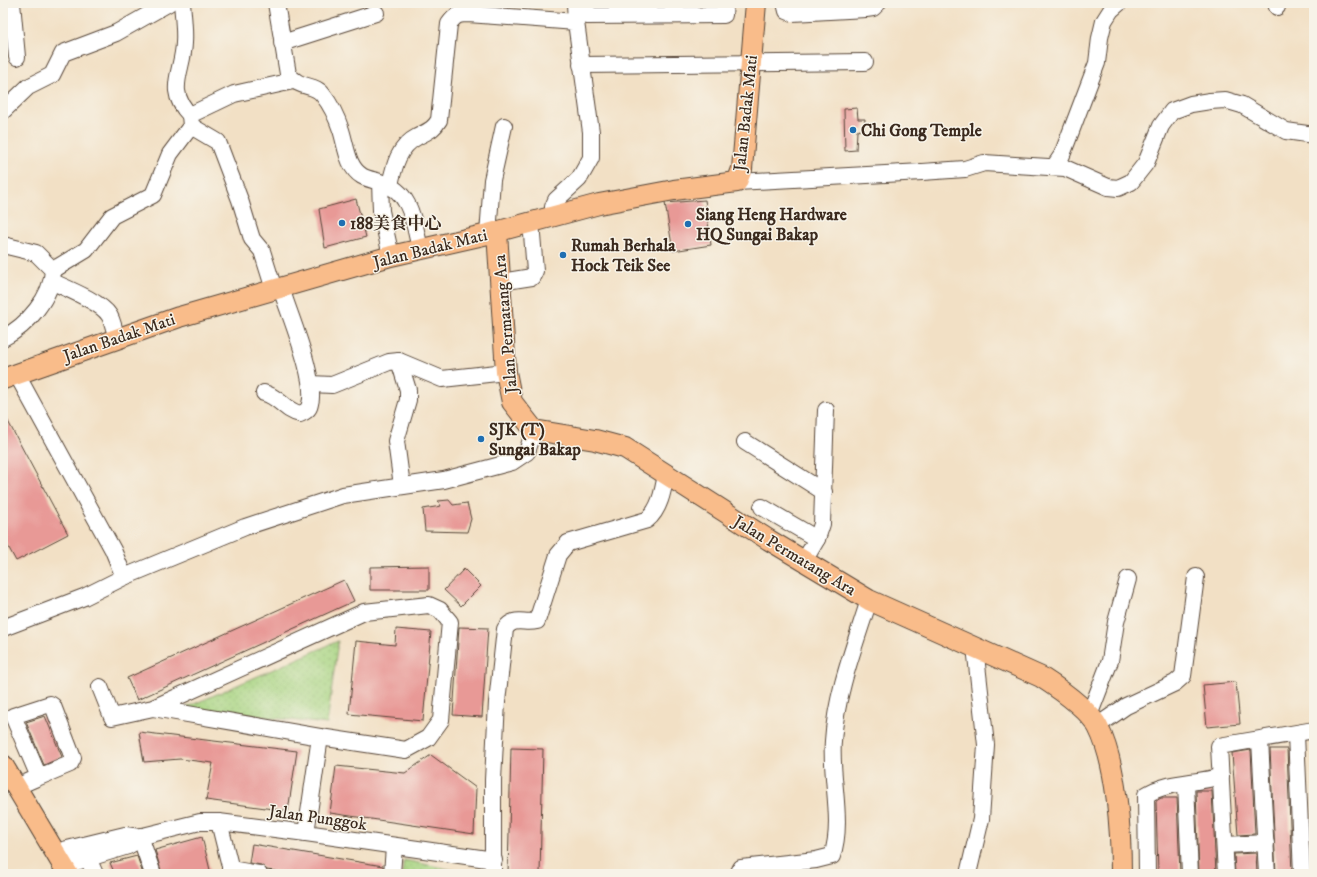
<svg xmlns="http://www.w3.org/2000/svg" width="1317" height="877" font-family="'IM FELL DW Pica','Noto Serif SC',serif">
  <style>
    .park { fill: url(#park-dots); stroke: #717f50 }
    .building { fill: #e89996 }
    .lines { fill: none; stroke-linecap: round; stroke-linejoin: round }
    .minor-casing { stroke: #564537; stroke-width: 18 }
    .major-casing { stroke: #564537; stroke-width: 22 }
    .minor { stroke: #fff; stroke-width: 16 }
    .major { stroke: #f9bc8a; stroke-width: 20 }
    .poi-dot { fill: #1f6fb2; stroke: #f7f3e8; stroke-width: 1.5 }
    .labels { text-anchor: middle; stroke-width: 3; stroke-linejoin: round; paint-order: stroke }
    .street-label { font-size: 17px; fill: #3b2a1e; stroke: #f7f3e8 }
    .poi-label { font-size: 17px; font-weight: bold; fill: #3b2a1e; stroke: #f7f3e8; text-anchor: start }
  </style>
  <defs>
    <pattern id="park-dots" width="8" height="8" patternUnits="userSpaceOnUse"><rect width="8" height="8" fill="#a7d481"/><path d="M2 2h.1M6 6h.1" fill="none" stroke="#91b66f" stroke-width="1.8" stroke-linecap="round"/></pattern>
  </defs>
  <rect width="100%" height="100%" fill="#f7f3e8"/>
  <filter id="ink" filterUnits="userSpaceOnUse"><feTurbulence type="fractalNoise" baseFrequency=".025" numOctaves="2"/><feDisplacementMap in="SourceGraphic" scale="8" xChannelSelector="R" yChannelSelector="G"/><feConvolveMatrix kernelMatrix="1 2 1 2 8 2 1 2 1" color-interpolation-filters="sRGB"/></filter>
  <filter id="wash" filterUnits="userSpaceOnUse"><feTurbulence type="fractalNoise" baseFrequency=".012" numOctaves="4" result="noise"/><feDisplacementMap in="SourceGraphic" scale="16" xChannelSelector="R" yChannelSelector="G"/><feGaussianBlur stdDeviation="0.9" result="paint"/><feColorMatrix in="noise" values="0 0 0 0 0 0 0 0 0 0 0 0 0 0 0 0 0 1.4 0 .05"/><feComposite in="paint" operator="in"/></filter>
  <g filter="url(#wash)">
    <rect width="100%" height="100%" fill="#f2e0c5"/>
    <g class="park">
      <polygon points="338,641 327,724 185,708"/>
      <polygon points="404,860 473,874 402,874"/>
    </g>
    <g id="blocks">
      <g class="building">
        <polygon points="857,108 858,119 865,119 864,129 857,131 856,150 845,151 844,109"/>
        <polygon points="356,199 366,237 325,248 319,209"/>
        <polygon points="705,200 711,245 673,251 665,203"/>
        <polygon points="3,412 68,534 16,561 3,537"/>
        <polygon points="449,500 453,505 467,503 471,519 467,532 425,531 423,509 441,506 438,501"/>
        <polygon points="429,566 429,590 370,590 370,567"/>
        <polygon points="464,569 481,586 461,606 444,590"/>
        <polygon points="344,580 354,601 137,700 127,678"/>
        <polygon points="459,627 488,628 482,717 453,715"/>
        <polygon points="396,629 431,632 423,721 349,714 356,641 395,645"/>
        <polygon points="1236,682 1240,724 1207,727 1203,685"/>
        <polygon points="45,716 62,757 44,765 26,722"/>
        <polygon points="139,732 297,751 288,811 206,800 213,763 180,759 144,762"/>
        <polygon points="511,748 543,749 540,874 508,874"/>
        <polygon points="1270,749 1287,749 1292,874 1276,874"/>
        <polygon points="1251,750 1255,834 1238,835 1232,753"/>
        <polygon points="431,755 476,788 474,834 330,813 336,766 405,773"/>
        <polygon points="1196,791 1212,791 1216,874 1199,874"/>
        <polygon points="1161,798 1177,798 1180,874 1158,874 1156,801"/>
        <polygon points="202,837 211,874 162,874 155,850"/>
        <polygon points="252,844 383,866 383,874 298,874 267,870 261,865 249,863"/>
        <polygon points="1256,853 1257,874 1235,874 1234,854"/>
        <polygon points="137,856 143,874 115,874 110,863"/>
      </g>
    </g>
  </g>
  <g filter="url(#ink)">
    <use href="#blocks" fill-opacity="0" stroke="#564537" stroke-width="1"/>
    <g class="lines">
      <g class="minor-casing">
        <g id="minor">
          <polyline points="12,3 17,57"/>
          <path d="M 182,3 C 183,16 185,30 184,43 C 183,72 165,90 190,115"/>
          <path d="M 276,3 L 288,74 C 300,90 315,83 323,95 C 331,105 337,118 341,130 C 346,145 347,167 362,176 C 367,179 374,180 380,182 L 381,211 L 391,256"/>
          <polyline points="575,3 576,22"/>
          <polyline points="586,3 587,16 724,15 725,3"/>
          <polyline points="785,3 787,11 792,13 866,9 873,8 878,3"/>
          <polyline points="1276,3 1277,7"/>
          <polyline points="282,43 376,13"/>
          <polyline points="581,65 865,62"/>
          <polyline points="3,111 28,87 52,75 63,53 116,33 169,3"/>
          <path d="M 191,126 L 218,142 L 240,200 L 252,239 L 262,251 L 272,283 L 283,294 C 291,319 317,381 310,404 C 309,410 305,412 300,414 C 285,411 278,396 264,393"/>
          <polyline points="1054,167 1062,155 1097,63 1100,38 1104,21 1111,10 1119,3"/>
          <polyline points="737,182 922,172 965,169 984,163 1065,168 1108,187 1118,188 1131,182 1146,163 1161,126 1172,111 1191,104 1210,101 1225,100 1242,105 1286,131 1314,135"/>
          <path d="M 381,183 C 411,190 414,223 420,249"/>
          <path d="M 390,185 C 394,166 399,146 417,137 C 428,131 433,130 439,120 L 449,24 C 455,15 459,14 468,14 L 576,22 L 591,132 L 591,158 L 579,179 L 556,200 L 553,207 L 554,216"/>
          <polyline points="488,234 492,180 504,126"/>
          <path d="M 3,245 L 36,253 L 53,270 C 52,297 27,326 3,338"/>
          <polyline points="53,270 86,250 112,216 153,195 170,154 191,126 190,115 234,94 293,81"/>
          <path d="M 53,282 C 66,288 101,302 109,315 C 113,321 114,331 117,338"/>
          <polyline points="501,282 532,277 535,271 531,222"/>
          <polyline points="399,361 408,390 408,400 396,441 402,486"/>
          <polyline points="16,373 113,550 124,577"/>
          <polyline points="311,384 332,385 389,362 399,361 442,379 506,372"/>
          <polyline points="745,442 824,492"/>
          <polyline points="762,507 817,539"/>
          <polyline points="804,561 817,539 822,524 826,410"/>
          <polyline points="3,628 84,597 124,577 245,527 343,495 444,480 512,462 527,452 534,430"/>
          <polyline points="100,687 112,717 153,708 364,612 429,605 440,610 450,622 441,720 428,738 406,750 320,737 153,708"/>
          <polyline points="1085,712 1092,708 1110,661 1116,622 1128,579"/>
          <polyline points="1097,726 1126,706 1175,683 1183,676 1196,577"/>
          <polyline points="1296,734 1302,874"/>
          <polyline points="1260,740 1267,874"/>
          <polyline points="1186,784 1190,874"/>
          <polyline points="16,787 39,777 13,716 50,704 53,706 73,758 70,764 39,777"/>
          <polyline points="219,822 232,874"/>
          <polyline points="306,833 320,737"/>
          <polyline points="140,836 153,874"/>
          <polyline points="1225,845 1266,843"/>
          <polyline points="55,852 125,835 139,837 200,822 219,822 306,833 494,860"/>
          <polyline points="88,858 95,874"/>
          <polyline points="63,866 128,846 135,842 139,837"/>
          <polyline points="230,869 259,874"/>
          <polyline points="392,874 394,847"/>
          <path d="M 493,874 L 493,780 L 497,702 L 505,629 C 514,616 523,624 537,621 L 558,555 L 568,543 L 647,520 C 660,509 663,491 666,474"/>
          <path d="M 738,874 L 741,868 L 816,860 L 832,856 C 844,822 830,777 833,741 C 836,693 855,645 869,600"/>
          <polyline points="968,874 981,819 986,745 975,647"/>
          <path d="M 1147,874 L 1146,795 C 1167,781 1197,784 1221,776"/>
          <polyline points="1226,874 1219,746 1314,730"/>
        </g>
      </g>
      <g class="major-casing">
        <g id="major">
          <path d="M 497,232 L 506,372 L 512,402 L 534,430 L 595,440 L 625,448 L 769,540 L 869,600 L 1041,677 C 1058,688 1088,708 1098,727 C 1117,764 1121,832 1121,874"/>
          <polyline points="3,379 179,317 391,256 488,234 599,204 674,190 737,182 742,169 756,3"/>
          <polyline points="3,765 68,874"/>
        </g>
      </g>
      <use href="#minor" class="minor"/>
      <use href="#major" class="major"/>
    </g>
  </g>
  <g class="poi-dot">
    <circle cx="853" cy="130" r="4"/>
    <circle cx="342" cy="223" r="4"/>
    <circle cx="688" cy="224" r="4"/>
    <circle cx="563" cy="255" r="4"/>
    <circle cx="481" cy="439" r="4"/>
  </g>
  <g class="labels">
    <g class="street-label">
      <text transform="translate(745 113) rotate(-84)" y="6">Jalan Badak Mati</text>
      <text transform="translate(430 248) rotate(-14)" y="6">Jalan Badak Mati</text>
      <text transform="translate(505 324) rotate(-95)" y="6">Jalan Permatang Ara</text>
      <text transform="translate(119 337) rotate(-19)" y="6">Jalan Badak Mati</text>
      <text transform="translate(795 555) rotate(31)" y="6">Jalan Permatang Ara</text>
      <text transform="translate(318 817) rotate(8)" y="6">Jalan Punggok</text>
    </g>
    <g class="poi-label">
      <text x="861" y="136">Chi Gong Temple</text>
      <text x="696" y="220">Siang Heng Hardware<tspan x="696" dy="20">HQ Sungai Bakap</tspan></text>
      <text x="350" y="229">188美食中心</text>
      <text x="571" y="251">Rumah Berhala<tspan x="571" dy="20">Hock Teik See</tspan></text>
      <text x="489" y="435">SJK (T)<tspan x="489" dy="20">Sungai Bakap</tspan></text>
    </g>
  </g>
  <rect width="1317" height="877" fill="none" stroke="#f7f3e8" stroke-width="16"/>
</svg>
